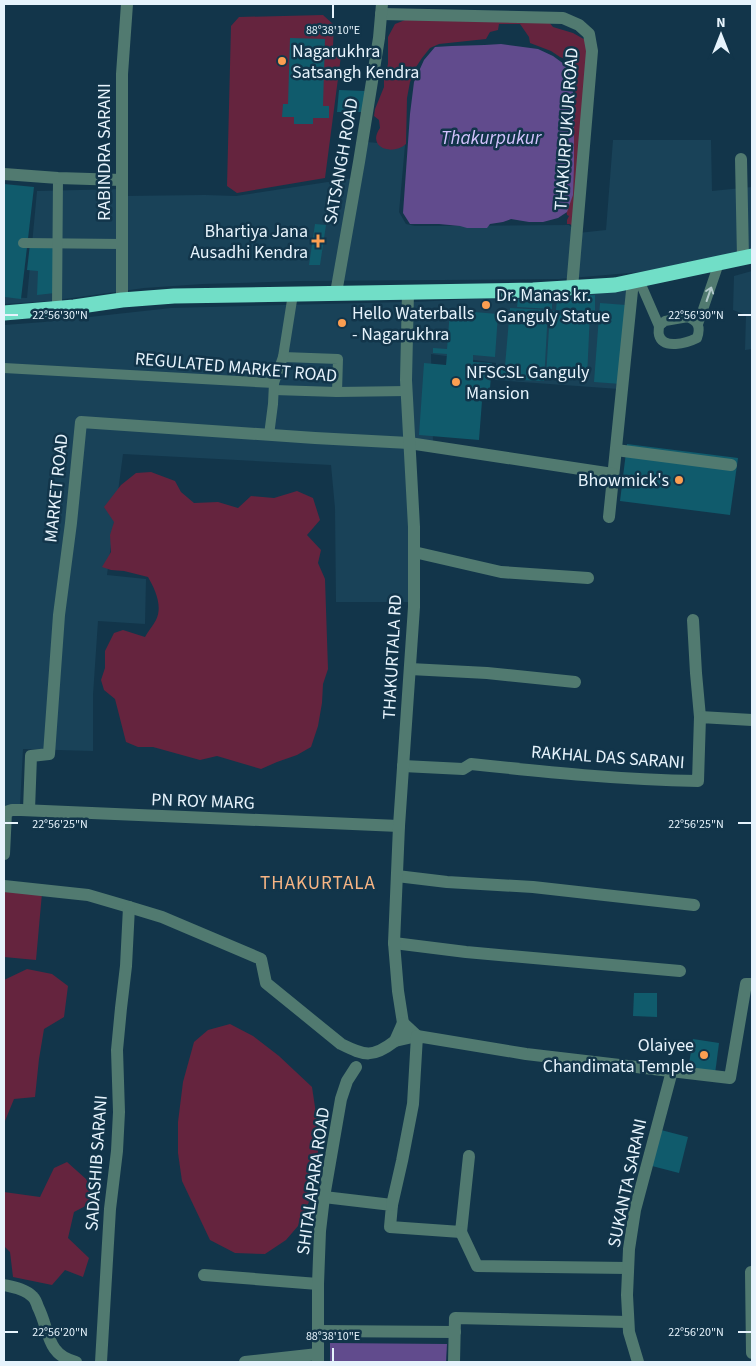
<svg xmlns="http://www.w3.org/2000/svg" width="756" height="1366" font-family="'Source Sans 3',sans-serif">
  <style>
    .built { fill: #194258 }
    .green { fill: #65243e }
    .water { fill: #614b8d }
    .building { fill: #105b6c }
    .lines { fill: none; stroke-linecap: round; stroke-linejoin: round }
    .lane { stroke: #517a70; stroke-width: 10 }
    .street { stroke: #517a70; stroke-width: 12 }
    .highway { stroke: #71dec7; stroke-width: 15 }
    .oneway { stroke: #b2c9cb }
    .ticks { fill: none; stroke: #e6f3fc; stroke-width: 2 }
    .poi-dot { fill: #fb9e51; stroke: #12354a; stroke-width: 2 }
    .labels { text-anchor: middle; stroke-width: 5; stroke-linejoin: round; paint-order: stroke }
    .poi-label { font-size: 18px; fill: #e6f3fc; stroke: #12354a; text-anchor: start }
    .street-label { font-size: 18px; fill: #e6f3fc; stroke: #12354a }
    .water-label { font-size: 19px; font-style: italic; fill: #d4c4fe; stroke: #12354a }
    .neighbourhood-label { font-size: 19px; letter-spacing: 1px; fill: #f7b584; stroke: #12354a }
    .ticks-label { font-size: 12px; text-anchor: middle; fill: #e6f3fc; stroke: #12354a; stroke-width: 5; stroke-linejoin: round; paint-order: stroke }
  </style>
  <rect width="100%" height="100%" fill="#12354a"/>
  <g class="built">
    <polygon points="613,140 711,140 712,191 752,187 752,249 641,272 559,279 301,281 203,284 144,288 50,301 4,304 4,297 27,298 37,191 121,189 123,196 205,195 236,196 354,178 366,142 405,145 399,212 406,224 415,226 569,225 578,233 606,230"/>
    <polygon points="752,271 752,349 745,350 746,315 733,310 734,276"/>
    <polygon points="629,287 619,389 495,380 496,363 431,354 433,443 413,439 409,381 413,302 533,296"/>
    <polygon points="404,302 409,533 409,602 336,602 335,508 331,465 123,454 107,575 146,579 145,624 98,621 93,695 93,751 23,749 20,806 4,808 4,325 44,322 171,308"/>
  </g>
  <g class="green">
    <polygon points="323,15 334,25 333,46 342,48 325,178 237,193 227,186 231,26 239,17"/>
    <path d="M 405,20 L 548,21 L 553,27 L 573,33 L 589,42 L 574,228 L 570,224 L 567,224 L 567,220 L 569,216 L 567,215 L 566,208 L 569,117 L 575,93 L 574,70 L 565,59 L 560,57 L 551,51 L 530,43 L 529,37 L 520,24 L 499,24 L 498,30 L 490,32 L 486,39 L 439,44 L 430,48 L 422,58 L 416,67 L 410,82 L 407,98 L 406,144 C 393,156 366,148 380,128 L 379,120 L 374,116 L 375,109 L 384,87 L 384,77 L 388,64 L 388,37 L 395,24 Z"/>
    <path d="M 151,472 L 175,481 L 181,492 L 194,503 L 218,502 L 238,508 L 251,496 L 274,498 L 297,491 L 313,498 L 320,520 L 307,535 L 321,550 L 318,563 L 325,579 L 328,669 L 323,684 L 322,703 L 318,726 L 311,747 L 297,755 L 277,762 L 261,769 L 217,756 L 200,760 L 153,747 L 138,747 L 126,742 L 115,699 L 104,690 L 101,680 L 105,668 L 105,651 L 114,633 L 123,630 L 145,637 C 148,631 153,626 156,620 C 163,606 155,589 148,577 L 124,571 L 111,570 L 102,567 L 111,552 L 110,535 L 114,522 L 104,507 L 121,485 L 136,473 Z"/>
    <polygon points="4,890 42,893 36,960 4,957"/>
    <polygon points="27,969 52,974 68,986 64,1017 44,1029 39,1059 35,1097 14,1099 5,1121 4,1121 4,980"/>
    <polygon points="230,1024 253,1036 279,1056 312,1087 318,1127 318,1160 313,1193 298,1226 286,1240 265,1254 235,1253 210,1240 182,1181 178,1153 178,1122 183,1082 194,1042 208,1030"/>
    <polygon points="67,1162 86,1179 99,1199 74,1212 68,1238 89,1258 83,1277 65,1270 52,1285 13,1277 10,1252 4,1246 4,1192 40,1197 54,1168"/>
  </g>
  <g class="water">
    <path d="M 501,44 L 538,49 L 553,56 L 568,67 L 574,97 L 574,166 L 573,195 L 567,212 L 558,218 L 543,222 L 529,222 L 511,219 L 503,222 L 490,224 L 487,228 L 467,228 L 460,226 L 439,224 L 410,224 L 403,213 L 410,114 L 414,82 L 424,60 L 435,47 C 457,45 479,46 501,44 Z"/>
    <polygon points="330,1343 447,1344 446,1362 330,1362"/>
  </g>
  <g class="building">
    <polygon points="290,38 325,39 323,106 329,106 329,118 313,118 313,124 294,124 294,117 282,117 283,104 288,104"/>
    <polygon points="339,90 365,91 362,112 337,112"/>
    <polygon points="4,184 34,187 21,299 4,297"/>
    <polygon points="315,224 326,225 320,265 309,265"/>
    <polygon points="30,244 57,245 55,293 37,295 38,271 27,270"/>
    <polygon points="595,295 595,311 556,310 557,298"/>
    <polygon points="518,299 552,299 552,309 517,307"/>
    <polygon points="600,303 626,305 621,384 594,382"/>
    <polygon points="510,308 548,310 544,381 497,379 497,365 505,366"/>
    <polygon points="450,310 498,314 495,357 473,355 473,362 492,363 489,401 482,401 479,440 419,435 424,363 446,365 447,354 433,353 433,348 447,349"/>
    <polygon points="550,311 590,312 587,378 546,377"/>
    <polygon points="627,444 738,458 730,515 620,501"/>
    <polygon points="634,993 657,993 657,1017 633,1016"/>
    <polygon points="693,1039 719,1043 715,1074 688,1070"/>
    <polygon points="661,1130 688,1137 679,1173 652,1166"/>
  </g>
  <g class="lines">
    <g class="lane">
      <polyline points="23,243 122,244"/>
      <polyline points="639,280 659,326"/>
      <polyline points="57,308 58,178"/>
      <path d="M 688,317 C 698,321 701,327 697,338 C 687,343 663,350 659,335 C 658,332 659,329 659,326 L 665,321 Z"/>
      <polyline points="698,324 719,263"/>
      <polyline points="283,357 338,359 337,392"/>
      <polyline points="4,368 274,383"/>
      <polyline points="274,390 337,392 407,391"/>
      <polyline points="269,435 273,404 274,383 283,357 293,294"/>
    </g>
    <g class="street">
      <polyline points="381,14 563,18 579,25 589,34 592,51 572,288"/>
      <polyline points="741,159 743,258"/>
      <polyline points="4,174 58,178 122,180"/>
      <polyline points="336,293 359,162 379,38 382,4"/>
      <polyline points="122,300 122,74 127,4"/>
      <polyline points="616,450 731,465"/>
      <polyline points="609,517 633,281"/>
      <polyline points="414,552 501,572 588,578"/>
      <polyline points="693,620 696,673 700,717"/>
      <polyline points="410,669 487,673 575,682"/>
      <path d="M 403,766 L 463,769 L 471,764 C 546,772 622,780 698,781 L 700,717 L 752,720"/>
      <polyline points="29,810 31,756 49,754 59,615 71,523 81,422 315,438 409,443 613,474"/>
      <polyline points="4,812 6,812 4,854"/>
      <polyline points="6,812 12,810 21,810 399,826"/>
      <polyline points="397,876 447,882 533,887 694,905"/>
      <path d="M 4,886 L 88,895 L 129,907 L 162,917 L 261,959 L 266,983 L 341,1044 C 365,1056 373,1058 395,1041"/>
      <polyline points="394,943 466,952 680,971"/>
      <polyline points="403,1023 398,991 394,943 399,826 414,607 414,527 406,380 408,292"/>
      <polygon points="403,1023 417,1036 395,1041"/>
      <polyline points="324,1197 392,1205 390,1227 461,1232 469,1156"/>
      <polyline points="392,1205 402,1161 413,1104 417,1036 526,1054 730,1078 746,984 752,984"/>
      <polyline points="461,1232 477,1266 628,1268"/>
      <polyline points="751,1272 752,1353"/>
      <polyline points="204,1275 318,1284"/>
      <path d="M 4,1285 C 13,1287 26,1289 33,1297 C 35,1299 37,1304 38,1307 C 50,1331 46,1355 76,1362"/>
      <polyline points="318,1331 455,1332"/>
      <polyline points="101,1362 110,1209 117,1151 119,1112 117,1050 121,1008 126,966 129,907"/>
      <polyline points="245,1362 318,1354"/>
      <polyline points="318,1362 318,1284 320,1231 324,1197 341,1099 347,1081 356,1067"/>
      <polyline points="454,1362 455,1318 628,1322"/>
      <polyline points="638,1362 629,1332 627,1295 629,1249 635,1210 672,1071"/>
    </g>
    <polyline class="highway" points="4,313 74,307 122,300 174,296 533,290 615,285 752,256"/>
  </g>
  <defs><path id="oneway-shaft" d="M-6 0H5M1.5-3L5.5 0L1.5 3" fill="none" stroke-width="1.6" stroke-linecap="round" stroke-linejoin="round" transform="scale(1.25)"/></defs>
  <use class="oneway" href="#oneway-shaft" transform="translate(709 294) rotate(-71)"/>
  <path class="ticks" d="M 333,5 L 333,18M 5,315 L 18,315M 738,315 L 751,315M 5,823 L 18,823M 738,823 L 751,823M 5,1332 L 18,1332M 738,1332 L 751,1332M 333,1348 L 333,1361"/>
  <g class="poi-dot">
    <circle cx="282" cy="61" r="5"/>
    <path d="M315.5 233.5h5v5h5v5h-5v5h-5v-5h-5v-5h5z"/>
    <circle cx="486" cy="305" r="5"/>
    <circle cx="342" cy="323" r="5"/>
    <circle cx="456" cy="382" r="5"/>
    <circle cx="679" cy="480" r="5"/>
    <circle cx="704" cy="1055" r="5"/>
  </g>
  <g class="labels">
    <g class="poi-label">
      <text x="292" y="57">Nagarukhra<tspan x="292" dy="21">Satsangh Kendra</tspan></text>
      <text x="308" y="237" text-anchor="end">Bhartiya Jana<tspan x="308" dy="21">Ausadhi Kendra</tspan></text>
      <text x="496" y="301">Dr. Manas kr.<tspan x="496" dy="21">Ganguly Statue</tspan></text>
      <text x="352" y="319">Hello Waterballs<tspan x="352" dy="21">- Nagarukhra</tspan></text>
      <text x="466" y="378">NFSCSL Ganguly<tspan x="466" dy="21">Mansion</tspan></text>
      <text x="669" y="486" text-anchor="end">Bhowmick's</text>
      <text x="694" y="1051" text-anchor="end">Olaiyee<tspan x="694" dy="21">Chandimata Temple</tspan></text>
    </g>
    <g class="street-label">
      <text transform="translate(566 129) rotate(-86)" y="6">THAKURPUKUR ROAD</text>
      <text transform="translate(104 152) rotate(-90)" y="6">RABINDRA SARANI</text>
      <text transform="translate(341 161) rotate(-80)" y="6">SATSANGH ROAD</text>
      <text transform="translate(236 367) rotate(5)" y="6">REGULATED MARKET ROAD</text>
      <text transform="translate(56 488) rotate(-84)" y="6">MARKET ROAD</text>
      <text transform="translate(392 657) rotate(-87)" y="6">THAKURTALA RD</text>
      <text transform="translate(608 757) rotate(4)" y="6">RAKHAL DAS SARANI</text>
      <text transform="translate(203 801) rotate(2)" y="6">PN ROY MARG</text>
      <text transform="translate(96 1163) rotate(-86)" y="6">SADASHIB SARANI</text>
      <text transform="translate(313 1181) rotate(-82)" y="6">SHITALAPARA ROAD</text>
      <text transform="translate(627 1183) rotate(-78)" y="6">SUKANTA SARANI</text>
    </g>
    <g class="water-label">
      <text x="491" y="144">Thakurpukur</text>
    </g>
    <g class="neighbourhood-label">
      <text x="318" y="889">THAKURTALA</text>
    </g>
  </g>
  <g class="ticks-label">
    <text x="333" y="34">88°38'10"E</text>
    <text x="60" y="319">22°56'30"N</text>
    <text x="696" y="319">22°56'30"N</text>
    <text x="60" y="828">22°56'25"N</text>
    <text x="696" y="828">22°56'25"N</text>
    <text x="60" y="1336">22°56'20"N</text>
    <text x="696" y="1336">22°56'20"N</text>
    <text x="333" y="1340">88°38'10"E</text>
  </g>
  <rect width="756" height="1366" fill="none" stroke="#e6f3fc" stroke-width="10"/>
  <g transform="translate(721 35)" stroke="#12354a" stroke-width="4" paint-order="stroke">
  <path d="M0-4L9 19L0 12L-9 19Z" fill="#e6f3fc"/>
  <text y="-8" font-size="14" font-weight="bold" text-anchor="middle" fill="#e6f3fc">N</text>
  </g>
</svg>
